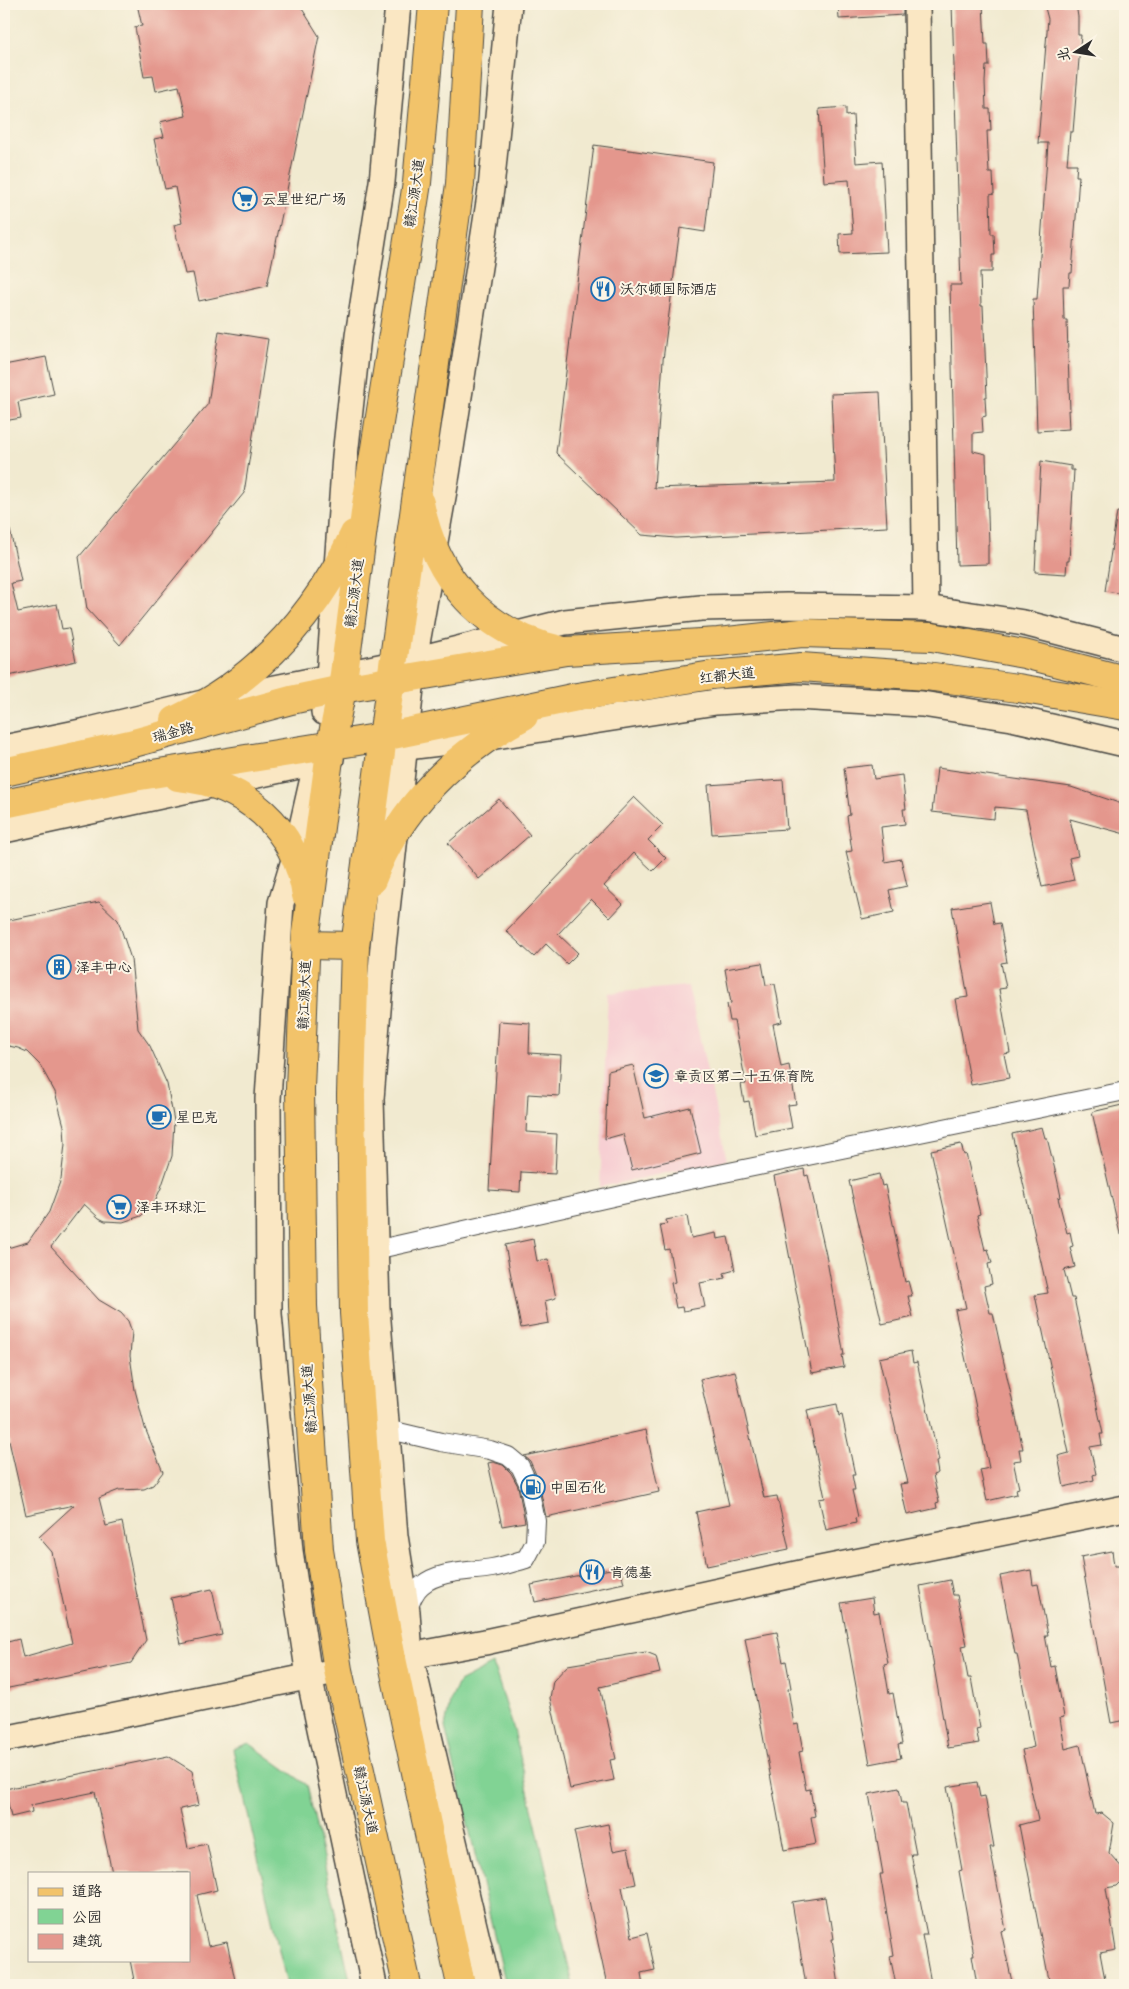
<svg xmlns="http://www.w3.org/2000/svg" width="1129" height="1989" font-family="Sriracha,'LXGW WenKai TC',sans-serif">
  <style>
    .built { fill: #f7cfd3 }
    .green { fill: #81d394; stroke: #567f60 }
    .building { fill: #e4978d }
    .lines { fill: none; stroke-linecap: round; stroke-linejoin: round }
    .street-casing { stroke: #494844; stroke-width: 20 }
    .secondary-casing { stroke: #494844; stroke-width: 28 }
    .primary-casing { stroke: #494844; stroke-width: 30 }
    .street { stroke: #fff; stroke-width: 18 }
    .secondary { stroke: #fae7c3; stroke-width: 25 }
    .primary { stroke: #f2c36a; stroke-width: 28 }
    .labels { text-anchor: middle; stroke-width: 4; stroke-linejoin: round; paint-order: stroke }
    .street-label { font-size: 14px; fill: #2b2b2b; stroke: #fcf5e5 }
    .poi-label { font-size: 14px; fill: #2b2b2b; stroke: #fcf5e5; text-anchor: start }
  </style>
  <rect width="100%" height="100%" fill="#fcf5e5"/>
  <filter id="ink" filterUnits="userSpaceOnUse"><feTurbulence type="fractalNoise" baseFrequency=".02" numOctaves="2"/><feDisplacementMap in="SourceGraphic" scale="10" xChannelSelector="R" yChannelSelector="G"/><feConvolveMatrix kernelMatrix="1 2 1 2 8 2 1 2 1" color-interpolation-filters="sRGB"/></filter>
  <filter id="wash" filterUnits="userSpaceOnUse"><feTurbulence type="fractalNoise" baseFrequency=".0096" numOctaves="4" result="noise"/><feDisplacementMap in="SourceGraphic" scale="20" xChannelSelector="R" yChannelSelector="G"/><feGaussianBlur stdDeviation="1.12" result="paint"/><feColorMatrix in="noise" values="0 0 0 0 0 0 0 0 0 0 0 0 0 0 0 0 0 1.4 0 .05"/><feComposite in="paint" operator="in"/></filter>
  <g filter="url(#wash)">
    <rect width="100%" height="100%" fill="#f1ead0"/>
    <polygon class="built" points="688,986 727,1160 600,1187 608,993"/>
    <g class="green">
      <polygon points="493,1664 514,1730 573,1985 506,1985 445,1727 450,1702 459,1682"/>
      <polygon points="249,1743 307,1785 351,1985 287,1985 233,1749"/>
    </g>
    <g id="blocks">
      <g class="building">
        <polygon points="137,4 299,4 319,36 267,286 199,301 193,273 185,274 174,225 182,223 175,187 165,189 154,139 164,137 160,122 186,116 179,86 156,91 153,76 144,77 135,27 142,26"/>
        <polygon points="838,4 903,4 903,15 839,19"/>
        <polygon points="952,4 983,4 985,44 988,44 989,66 986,66 985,82 986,109 990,109 991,131 987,131 989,173 993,173 994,194 990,195 991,234 994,234 995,255 992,255 992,272 980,272 981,306 983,306 987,397 985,397 986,416 982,417 983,432 973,433 973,451 986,454 989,545 988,545 988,564 957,565 950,285 961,285"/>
        <polygon points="1044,4 1076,4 1078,17 1078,35 1081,35 1073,132 1070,132 1067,164 1077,164 1076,176 1079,176 1072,273 1070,273 1069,286 1063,286 1064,320 1067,320 1068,355 1070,411 1068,410 1069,429 1037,431 1033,299 1037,299 1048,143 1038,143 1048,19"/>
        <polygon points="846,107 846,116 853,115 856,163 882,161 887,252 840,254 839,234 853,233 849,180 824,182 819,109"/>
        <polygon points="594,145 713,162 705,232 680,228 663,360 654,488 835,482 831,394 880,392 887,527 676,538 642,535 556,453"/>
        <polygon points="219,331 268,339 244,493 120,645 87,609 79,557 208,404"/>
        <polygon points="46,357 54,394 18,402 21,418 4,421 4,365"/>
        <polygon points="1041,461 1071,466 1071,470 1074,470 1069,561 1067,561 1066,574 1035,572"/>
        <polygon points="1117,512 1125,513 1125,594 1105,591"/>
        <polygon points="10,530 21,581 11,583 18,612 57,604 62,629 69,628 76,661 4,677 4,531"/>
        <polygon points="872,765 874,779 902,775 906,809 903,809 905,824 881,827 885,862 901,859 907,886 889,890 894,912 862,919 846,852 852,851 847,816 850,815 844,768"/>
        <polygon points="937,768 1071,787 1125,805 1125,834 1070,819 1078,856 1069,858 1074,880 1042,887 1026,810 995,807 994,819 932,812"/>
        <polygon points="783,780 787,829 712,834 708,785"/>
        <polygon points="634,797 663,825 648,840 666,858 653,871 634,853 604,886 623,904 610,918 591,899 558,934 578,953 567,964 546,944 534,957 506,931"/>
        <polygon points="499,799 530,835 479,879 448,843"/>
        <polygon points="99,902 118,920 131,959 138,1029 150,1046 167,1084 174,1121 172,1156 161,1188 154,1203 141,1216 123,1222 105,1221 99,1218 84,1204 51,1247 99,1300 121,1313 128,1321 132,1332 130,1356 135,1390 145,1428 163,1472 153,1485 144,1489 119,1490 99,1498 106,1526 122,1522 146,1640 131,1663 4,1689 4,1643 19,1639 23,1657 72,1643 52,1552 39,1537 74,1505 26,1515 4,1419 4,1249 28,1242 49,1212 61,1179 65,1144 64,1126 55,1092 40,1065 27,1052 18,1048 4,1045 4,921"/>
        <polygon points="990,902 994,924 1000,923 1007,962 1001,963 1006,988 999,989 1010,1053 1004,1054 1009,1078 971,1085 955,999 968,997 952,908"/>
        <polygon points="762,963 766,985 775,984 782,1022 773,1024 781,1067 789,1065 796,1104 788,1105 792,1128 755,1135 749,1101 744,1102 741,1084 746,1084 734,1021 730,1021 727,1004 731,1003 725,969"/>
        <polygon points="499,1021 530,1023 529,1053 561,1055 559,1096 528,1094 526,1132 557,1134 555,1174 521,1172 520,1192 489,1190"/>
        <polygon points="633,1065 645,1118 690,1107 701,1153 632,1170 623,1134 605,1139 608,1071"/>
        <polygon points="1122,1105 1125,1119 1125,1234 1120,1234 1092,1112"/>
        <polygon points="1042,1127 1045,1138 1047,1138 1057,1178 1061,1197 1058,1198 1067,1233 1070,1232 1073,1246 1070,1247 1075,1267 1064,1270 1071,1298 1074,1298 1103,1434 1100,1434 1102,1445 1090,1447 1096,1474 1093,1475 1094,1480 1064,1487 1058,1456 1069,1453 1035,1295 1048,1293 1012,1134"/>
        <polygon points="961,1144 964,1155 966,1154 980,1214 977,1215 985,1250 988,1249 992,1263 988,1264 992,1284 984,1286 990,1313 993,1313 1023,1449 1019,1449 1021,1460 1013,1461 1019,1488 1016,1489 1017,1494 987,1501 980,1470 989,1468 955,1310 966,1308 931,1150"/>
        <polygon points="804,1169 805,1176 808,1175 826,1255 844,1355 842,1355 844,1367 812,1373 774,1176"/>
        <polygon points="879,1174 882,1186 885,1185 905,1282 908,1281 912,1296 908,1296 913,1317 882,1324 849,1181"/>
        <polygon points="687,1216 691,1238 716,1233 717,1239 728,1237 735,1270 724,1273 725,1278 700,1283 705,1307 683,1311 682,1307 676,1308 671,1283 675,1282 669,1249 665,1250 660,1225 667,1224 666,1220"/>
        <polygon points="533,1239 537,1261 548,1259 556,1298 545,1301 549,1323 521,1328 505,1245"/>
        <polygon points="911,1351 913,1363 917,1362 939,1461 936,1462 938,1473 933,1475 939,1502 936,1503 937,1508 907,1515 900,1484 908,1483 879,1358"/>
        <polygon points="735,1371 764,1498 777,1496 789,1549 707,1566 696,1512 729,1505 700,1379"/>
        <polygon points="837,1404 839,1416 842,1415 855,1475 852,1475 855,1490 852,1490 858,1517 855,1518 856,1523 826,1530 819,1499 825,1498 807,1410"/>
        <polygon points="646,1430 659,1492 546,1517 538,1479 530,1461 524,1456"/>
        <polygon points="493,1462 503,1465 511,1473 518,1486 525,1522 502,1526 488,1463"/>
        <polygon points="1112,1551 1114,1566 1119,1566 1125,1602 1125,1720 1111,1723 1081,1557"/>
        <polygon points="620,1567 624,1583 535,1602 531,1585"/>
        <polygon points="1031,1570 1033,1585 1038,1584 1048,1635 1045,1635 1051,1667 1055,1666 1064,1717 1060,1718 1065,1749 1080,1745 1095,1814 1102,1813 1114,1823 1109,1853 1125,1871 1125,1878 1117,1886 1106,1888 1116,1950 1100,1953 1106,1985 1050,1985 1019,1825 1038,1820 1022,1750 1034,1747 1017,1654 1015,1654 1000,1576"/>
        <polygon points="950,1580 953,1595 957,1595 967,1645 962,1646 968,1678 971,1678 980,1728 976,1729 979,1743 948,1748 920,1586"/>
        <polygon points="212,1589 222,1635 181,1644 171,1598"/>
        <polygon points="872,1598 874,1613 879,1612 888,1663 884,1664 889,1694 893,1693 902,1744 898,1745 901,1758 870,1764 841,1603"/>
        <polygon points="777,1632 783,1662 786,1661 791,1688 788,1689 794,1725 798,1724 803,1751 799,1752 806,1790 810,1789 815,1816 811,1817 816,1844 784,1850 745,1638"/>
        <polygon points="646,1652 656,1656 660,1673 600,1687 616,1759 610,1760 614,1780 570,1789 550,1698 553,1681 568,1665"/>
        <polygon points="168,1756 192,1771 199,1805 180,1809 188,1848 207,1844 217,1890 197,1895 208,1946 227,1942 236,1985 135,1985 130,1960 189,1960 189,1873 112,1873 95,1792 31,1805 32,1812 11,1817 5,1789"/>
        <polygon points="977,1782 980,1797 985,1796 994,1847 990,1847 1006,1930 1001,1931 1012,1982 1008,1983 1009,1985 977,1985 972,1955 974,1955 959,1871 962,1870 947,1787"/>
        <polygon points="899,1788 902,1803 906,1803 916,1854 911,1854 927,1935 922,1935 931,1983 927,1985 896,1985 890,1956 894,1955 880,1874 883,1874 869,1794"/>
        <polygon points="608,1824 613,1851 628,1848 636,1884 622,1887 632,1937 647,1933 655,1970 641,1973 643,1985 607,1985 574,1831"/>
        <polygon points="825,1897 829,1921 831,1920 834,1939 832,1939 839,1985 806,1985 792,1902"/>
      </g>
    </g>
  </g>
  <g filter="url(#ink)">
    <use href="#blocks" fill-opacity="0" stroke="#494844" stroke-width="1"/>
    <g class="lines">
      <g class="street-casing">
        <g id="street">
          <polyline points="375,1250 680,1182 1125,1091"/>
          <path d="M 386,1429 L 441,1442 L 490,1450 L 508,1456 L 520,1466 L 528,1483 L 536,1521 L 535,1542 L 526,1559 C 515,1562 504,1566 492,1568 C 470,1572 440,1570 422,1585 C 414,1591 410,1603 407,1612"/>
        </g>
      </g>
      <g class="secondary-casing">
        <g id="secondary">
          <polyline points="917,4 926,608"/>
          <polyline points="324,712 329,677 345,456 358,336 382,182 398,4"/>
          <polyline points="4,748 86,731 211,701 414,660 565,622 701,608 787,606 926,608 1024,623 1125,649"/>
          <polyline points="390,749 489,737 716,702 797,697 922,704 1012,718 1125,744"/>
          <polyline points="319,752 295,857 281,903 268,1099 269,1314 290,1551 309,1676 374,1985"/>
          <polyline points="4,830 331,759"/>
          <polyline points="393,1659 485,1642 810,1571 1125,1508"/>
          <polyline points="4,1739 326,1673"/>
          <polyline points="488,1985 410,1656 407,1612 395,1536 377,1308 371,1099 383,947 414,660 447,474 491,189 509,4"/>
        </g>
      </g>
      <g class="primary-casing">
        <g id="primary">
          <path d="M 420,503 C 435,579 483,633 560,650"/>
          <path d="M 175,720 C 258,680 315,617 354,534"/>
          <polyline points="4,772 130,744 291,700 342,689 566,651 718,642 802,633 932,637 1024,654 1125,680"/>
          <path d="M 178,777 C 245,783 295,827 306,895"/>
          <polyline points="4,804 134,777 383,737 577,697 712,675 801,667 926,676 1018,688 1125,706"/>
          <path d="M 372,880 C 399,807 457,752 524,716"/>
          <polyline points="305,945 355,946"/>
          <polyline points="407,1985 338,1670 319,1550 303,1306 300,1089 306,933 331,744 342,689 366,505 417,183 433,4"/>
          <polyline points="461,1985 392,1659 370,1541 354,1313 351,1095 355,946 383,737 460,184 470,4"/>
        </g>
      </g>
      <use href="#street" class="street"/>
      <use href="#secondary" class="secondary"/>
      <use href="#primary" class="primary"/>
    </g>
  </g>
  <defs>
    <g id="supermarket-ring" transform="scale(1.25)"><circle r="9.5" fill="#fcf5e5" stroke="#1f6fb2" stroke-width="1.5"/><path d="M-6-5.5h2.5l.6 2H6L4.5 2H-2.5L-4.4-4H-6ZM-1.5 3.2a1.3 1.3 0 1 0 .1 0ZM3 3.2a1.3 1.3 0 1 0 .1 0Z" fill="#1f6fb2"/></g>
    <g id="restaurant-ring" transform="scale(1.25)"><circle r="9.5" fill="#fcf5e5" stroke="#1f6fb2" stroke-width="1.5"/><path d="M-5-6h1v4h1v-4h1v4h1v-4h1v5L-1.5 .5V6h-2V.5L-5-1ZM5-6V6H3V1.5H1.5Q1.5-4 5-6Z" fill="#1f6fb2"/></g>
    <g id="building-ring" transform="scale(1.25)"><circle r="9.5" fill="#fcf5e5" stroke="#1f6fb2" stroke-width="1.5"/><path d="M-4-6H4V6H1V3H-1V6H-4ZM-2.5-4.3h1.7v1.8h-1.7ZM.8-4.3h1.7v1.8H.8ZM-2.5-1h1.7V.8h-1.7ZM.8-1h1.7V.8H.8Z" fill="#1f6fb2"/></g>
    <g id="school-ring" transform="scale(1.25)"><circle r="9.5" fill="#fcf5e5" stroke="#1f6fb2" stroke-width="1.5"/><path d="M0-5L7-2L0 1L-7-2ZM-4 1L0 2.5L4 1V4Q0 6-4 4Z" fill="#1f6fb2"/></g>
    <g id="cafe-ring" transform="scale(1.25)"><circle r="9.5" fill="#fcf5e5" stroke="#1f6fb2" stroke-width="1.5"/><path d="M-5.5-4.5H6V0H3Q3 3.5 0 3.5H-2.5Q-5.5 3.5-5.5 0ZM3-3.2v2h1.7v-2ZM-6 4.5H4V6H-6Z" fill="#1f6fb2"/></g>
    <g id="fuel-ring" transform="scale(1.25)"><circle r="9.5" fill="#fcf5e5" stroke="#1f6fb2" stroke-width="1.5"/><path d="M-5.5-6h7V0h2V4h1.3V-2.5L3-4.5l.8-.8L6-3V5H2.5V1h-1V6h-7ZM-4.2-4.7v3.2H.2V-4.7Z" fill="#1f6fb2"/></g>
  </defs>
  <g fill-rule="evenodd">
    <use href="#supermarket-ring" x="245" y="199"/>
    <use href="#restaurant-ring" x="603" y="289"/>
    <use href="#building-ring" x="59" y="967"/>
    <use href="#school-ring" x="656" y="1076"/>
    <use href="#cafe-ring" x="159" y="1117"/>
    <use href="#supermarket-ring" x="119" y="1207"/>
    <use href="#fuel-ring" x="533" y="1487"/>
    <use href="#restaurant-ring" x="592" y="1572"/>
  </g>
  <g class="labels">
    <g class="street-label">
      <text transform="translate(414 193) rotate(-82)" y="5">赣江源大道</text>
      <text transform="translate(354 593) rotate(-83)" y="5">赣江源大道</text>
      <text transform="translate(727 675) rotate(-6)" y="5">红都大道</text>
      <text transform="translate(173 732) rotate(-15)" y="5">瑞金路</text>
      <text transform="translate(304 995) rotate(-88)" y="5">赣江源大道</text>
      <text transform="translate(309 1399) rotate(-94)" y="5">赣江源大道</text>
      <text transform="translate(366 1800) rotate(78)" y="5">赣江源大道</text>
    </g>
    <g class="poi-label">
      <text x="262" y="204">云星世纪广场</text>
      <text x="620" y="294">沃尔顿国际酒店</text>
      <text x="76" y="972">泽丰中心</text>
      <text x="674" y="1081">章贡区第二十五保育院</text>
      <text x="176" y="1122">星巴克</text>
      <text x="136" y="1212">泽丰环球汇</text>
      <text x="550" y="1492">中国石化</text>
      <text x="610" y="1577">肯德基</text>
    </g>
  </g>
  <rect width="1129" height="1989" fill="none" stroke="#fcf5e5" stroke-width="20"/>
  <rect x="28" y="1872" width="162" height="90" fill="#fcf5e5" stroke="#a8a49b"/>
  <rect x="38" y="1888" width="25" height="8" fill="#f2c36a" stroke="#a8a49b"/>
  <text x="72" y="1896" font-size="15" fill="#2b2b2b">道路</text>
  <rect x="38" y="1909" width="25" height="15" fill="#81d394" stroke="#a8a49b"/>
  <text x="72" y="1922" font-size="15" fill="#2b2b2b">公园</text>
  <rect x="38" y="1934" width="25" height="15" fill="#e4978d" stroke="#a8a49b"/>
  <text x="72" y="1946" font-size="15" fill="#2b2b2b">建筑</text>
  <g transform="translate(1076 52) rotate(258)" stroke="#fcf5e5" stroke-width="4" paint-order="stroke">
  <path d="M0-4L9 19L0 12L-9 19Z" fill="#2b2b2b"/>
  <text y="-8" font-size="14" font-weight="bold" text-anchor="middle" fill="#2b2b2b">北</text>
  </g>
</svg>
